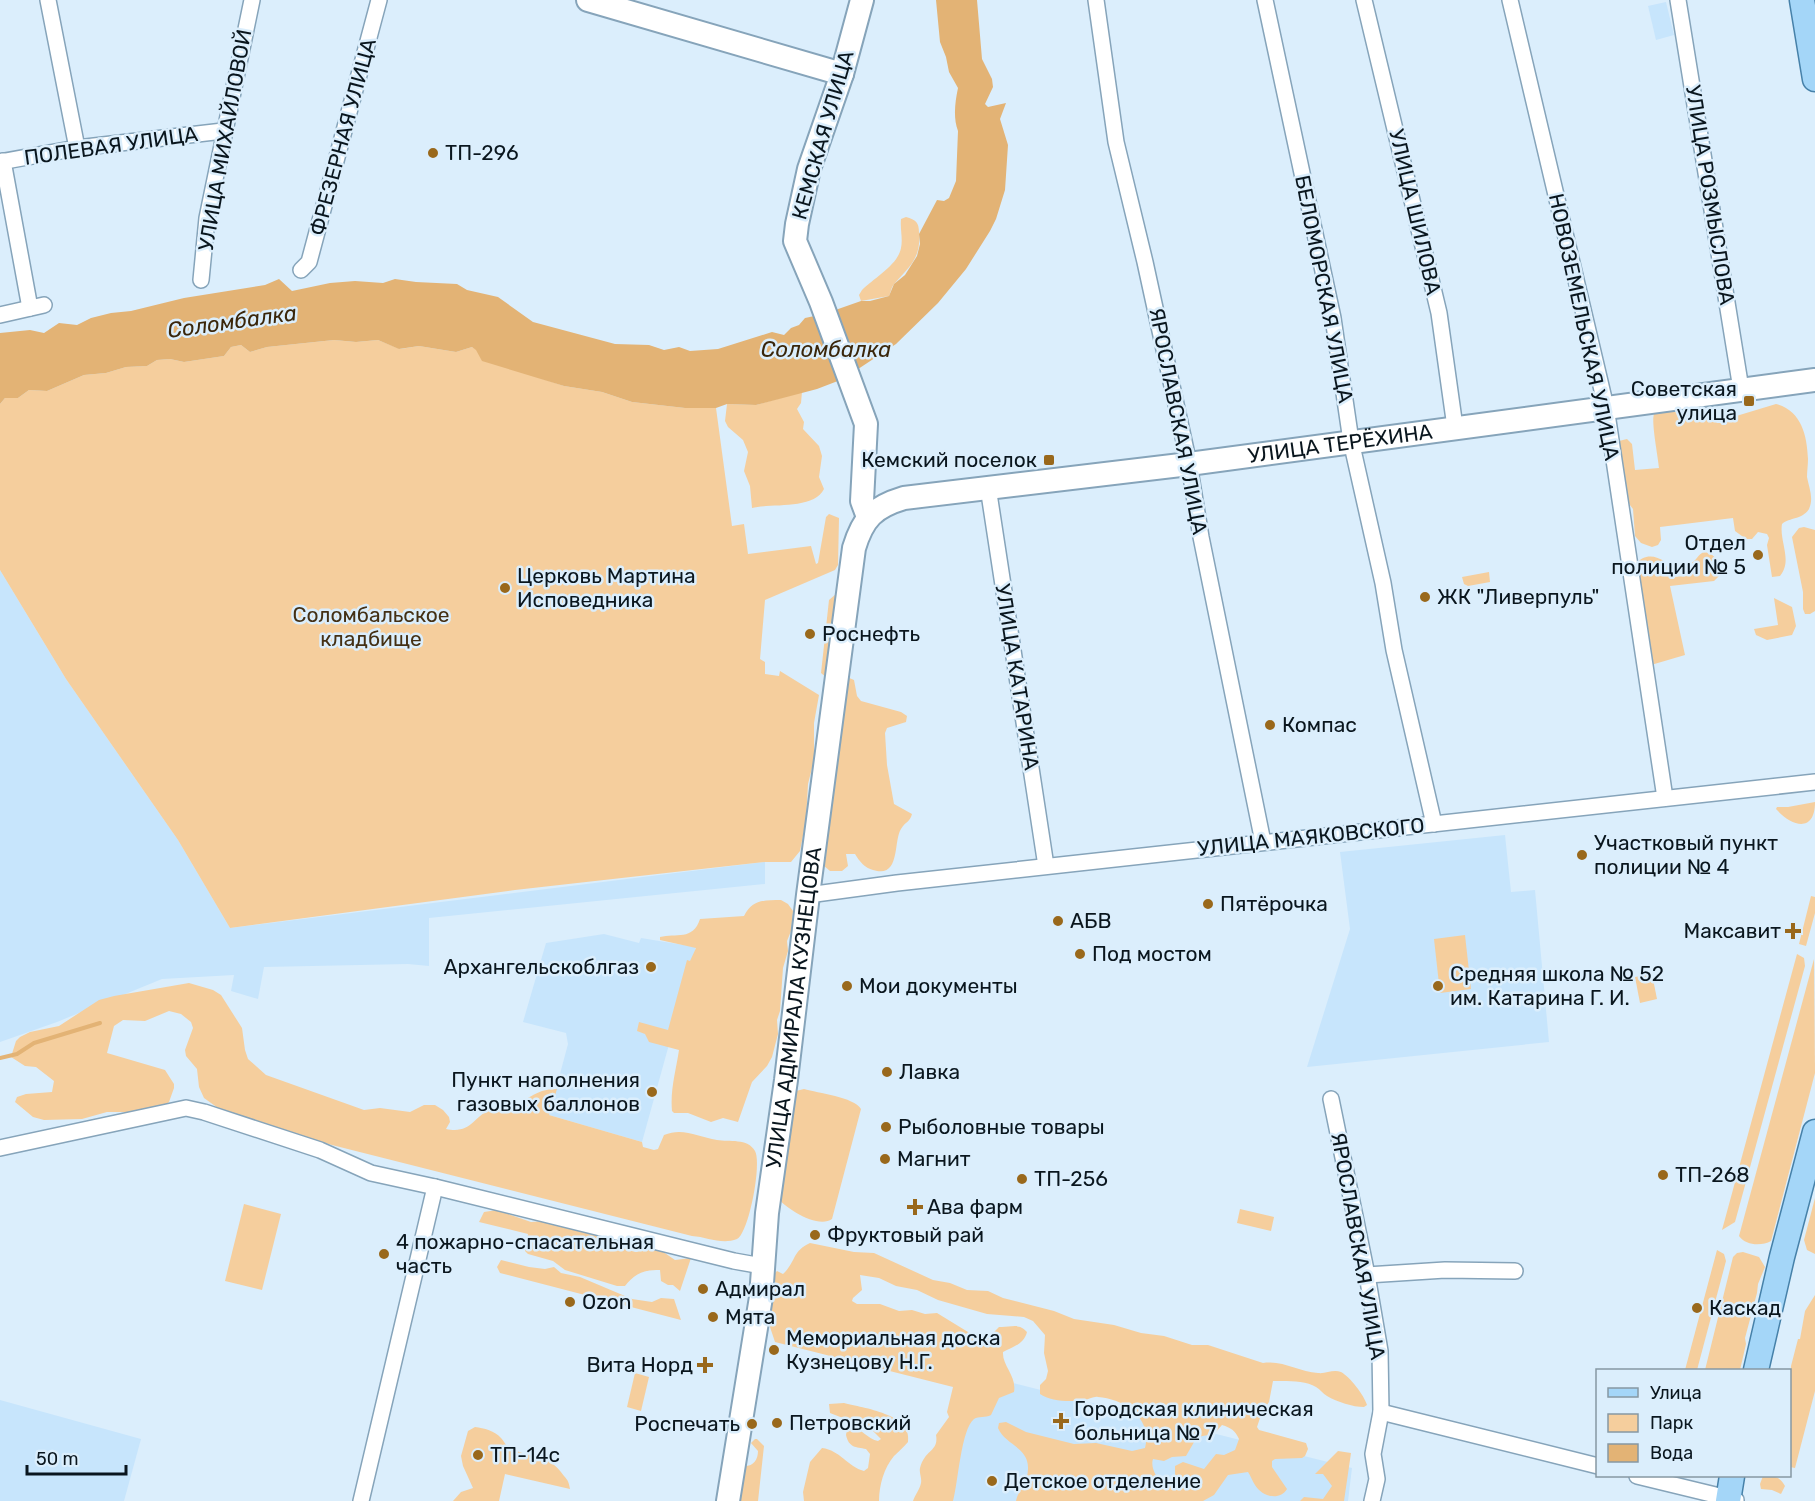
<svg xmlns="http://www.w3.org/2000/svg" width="1815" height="1501" font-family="Rubik,sans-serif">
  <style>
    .built { fill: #c7e5fc }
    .green { fill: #f5ce9d; fill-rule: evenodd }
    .water { fill: #e3b375 }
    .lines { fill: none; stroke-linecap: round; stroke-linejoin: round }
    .stream { stroke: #e3b375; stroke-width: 4 }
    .street-casing { stroke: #86a4ba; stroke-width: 18 }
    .secondary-casing { stroke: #86a4ba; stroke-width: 26 }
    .primary-casing { stroke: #4681a9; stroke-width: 27 }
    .street { stroke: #fff; stroke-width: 15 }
    .secondary { stroke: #fff; stroke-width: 22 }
    .primary { stroke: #a4d6f8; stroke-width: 24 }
    .poi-dot { fill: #99681b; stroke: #dbeefc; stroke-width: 2 }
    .labels { text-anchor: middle; stroke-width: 5; stroke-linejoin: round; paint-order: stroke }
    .street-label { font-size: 21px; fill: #0a161e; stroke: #dbeefc }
    .poi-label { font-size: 21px; fill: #0a161e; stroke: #dbeefc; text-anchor: start }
    .park-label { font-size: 21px; fill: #443014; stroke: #dbeefc }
    .water-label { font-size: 22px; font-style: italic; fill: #3a260a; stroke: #dbeefc }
  </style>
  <rect width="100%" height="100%" fill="#dbeefc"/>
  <g class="built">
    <polygon points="1666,2 1674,35 1656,40 1648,6"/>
    <polygon points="0,570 66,679 178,840 230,928 765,862 765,884 429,918 429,966 408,964 264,967 258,999 231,991 234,975 162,979 57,1022 0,1042"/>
    <polygon points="1505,835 1511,892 1535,890 1549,1042 1307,1067 1350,929 1340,852"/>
    <polygon points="604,934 639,943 641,938 696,947 642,1142 549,1115 568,1044 566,1033 523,1022 546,943"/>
    <polygon points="973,1373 1352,1468 1348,1501 935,1501"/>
    <polygon points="0,1400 141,1439 124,1501 0,1501"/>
  </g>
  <g class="green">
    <path d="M 906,217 C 916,220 919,222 919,233 C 921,258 910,266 895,283 C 891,287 891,292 889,296 L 861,301 L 859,295 L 862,290 C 874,278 898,265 901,248 C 903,239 900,229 901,219 Z"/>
    <polygon points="334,340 356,342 378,340 400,349 419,346 456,352 472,347 525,373 564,386 602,392 632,402 685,408 716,408 732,526 744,524 748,554 811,546 816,564 818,563 826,517 829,514 839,518 838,565 835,570 765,600 760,659 765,662 765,674 779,676 780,671 819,695 814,723 814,760 808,784 806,820 800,851 791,862 765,862 515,890 230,928 178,840 66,679 0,570 0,404 5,398 18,398 29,390 47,391 84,375 106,373 126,367 147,366 157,360 170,359 184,362 224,356 231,347 241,345 250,352 267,347"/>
    <path d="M 802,392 L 801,403 L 797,409 L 804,422 L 803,429 L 819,446 L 822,456 L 819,477 L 824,489 C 814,510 771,503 752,508 L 750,486 L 744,471 L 748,452 L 743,440 L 728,427 L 725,421 L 727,404 L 756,405 Z"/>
    <path d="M 1776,404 C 1801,411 1807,434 1808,459 C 1808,465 1807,471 1807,477 C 1809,488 1814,498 1809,509 C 1802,520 1790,517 1782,524 C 1779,541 1793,561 1780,576 L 1772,577 L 1767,545 L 1769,538 L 1767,534 L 1758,532 L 1752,539 L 1746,539 L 1735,531 L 1733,518 L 1660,527 L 1661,540 L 1658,545 L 1652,547 L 1641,543 L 1635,536 L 1633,509 L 1626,500 L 1617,447 L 1619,441 L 1627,439 L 1632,444 L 1635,470 L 1659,468 C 1658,456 1651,422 1654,414 L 1695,406 L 1706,409 L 1717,423 L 1722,423 L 1733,417 Z"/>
    <polygon points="1804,527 1815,530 1815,611 1810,614 1805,614 1803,609 1803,592 1792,537 1799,528"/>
    <path d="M 1705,552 C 1718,555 1718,564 1719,576 L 1714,581 L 1670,586 L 1685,655 L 1651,665 L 1636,564 C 1644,554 1655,555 1665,562 L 1671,577 L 1688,576 L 1688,564 C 1697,563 1697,553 1705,552 Z"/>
    <polygon points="1489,572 1490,582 1468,586 1464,584 1462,577"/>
    <polygon points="844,590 827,678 821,673 829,600 836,594"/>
    <polygon points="1774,598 1792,607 1796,626 1792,635 1767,640 1756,635 1754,629 1778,625"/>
    <path d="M 847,677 L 854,680 L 857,696 L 861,701 L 901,712 L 907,716 L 906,722 L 887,728 L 885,733 L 887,765 L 894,804 L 912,814 C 910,822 905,822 901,829 C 893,841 901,879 873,870 C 865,868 859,861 855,854 L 846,854 L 848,866 L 842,871 L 830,871 L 823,865 L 828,818 L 832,810 L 831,804 Z"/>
    <path d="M 1815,802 C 1815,833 1792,827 1776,809 L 1777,807 L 1788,807 Z"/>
    <polygon points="1811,896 1815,897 1815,913 1806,946 1799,944"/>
    <path d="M 781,900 L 788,904 L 793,911 L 791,931 L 787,941 L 788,951 L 783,968 L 780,1011 L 777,1020 L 778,1034 L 772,1057 L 767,1066 L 752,1082 L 738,1122 L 723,1118 L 711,1122 L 688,1113 L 674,1113 L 672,1111 C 670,1090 676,1070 679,1050 L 649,1042 L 645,1034 L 637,1031 L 639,1022 L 668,1030 L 687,960 L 690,961 L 696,948 L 660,940 L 660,937 C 676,933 693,941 700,919 L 744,916 C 752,900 763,900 781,900 Z"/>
    <polygon points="1465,935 1471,989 1440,993 1434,939"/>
    <polygon points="1797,954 1804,958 1805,966 1735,1222 1722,1230"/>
    <path d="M 1814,959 L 1815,1073 L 1771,1241 C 1762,1246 1746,1246 1739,1236 Z"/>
    <polygon points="1652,974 1657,999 1640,1003 1635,977"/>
    <path d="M 189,983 L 213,990 L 221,995 L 242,1028 L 245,1050 L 248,1059 L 266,1075 L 364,1110 L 380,1108 L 410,1112 L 424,1105 L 435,1105 L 443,1110 L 449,1117 L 450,1122 L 446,1129 C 471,1134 472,1118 491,1109 C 497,1106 503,1108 509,1107 C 528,1102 533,1089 557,1089 L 549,1115 L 642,1142 L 643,1147 L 654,1150 L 658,1149 L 664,1135 C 683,1127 698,1137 717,1140 C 729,1142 748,1138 755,1151 C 762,1163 749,1233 737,1239 C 722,1245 707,1237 692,1236 L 332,1145 L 234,1116 L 218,1108 L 204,1098 L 199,1087 L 197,1069 L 186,1056 L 185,1050 L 193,1028 L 191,1022 L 181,1014 L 169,1011 L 145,1021 L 123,1020 L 114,1026 L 107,1053 L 165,1070 L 174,1084 L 174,1088 L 169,1102 L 165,1105 L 135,1112 L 107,1112 L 82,1119 L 44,1120 L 33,1117 L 15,1102 L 17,1097 L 26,1094 L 52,1092 L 54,1081 L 36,1067 L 25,1066 L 11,1057 L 16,1041 L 20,1037 L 30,1032 L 59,1026 L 99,1000 L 114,996 Z"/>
    <path d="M 804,1089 C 818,1093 854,1097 861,1109 L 832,1219 C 818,1229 786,1209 777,1197 L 796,1091 Z"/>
    <polygon points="1815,1198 1815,1254 1807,1250 1804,1240"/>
    <polygon points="244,1204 281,1214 262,1290 225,1281"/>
    <polygon points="1240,1209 1274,1217 1271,1231 1237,1223"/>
    <path d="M 497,1210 L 531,1222 L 548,1221 L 600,1234 L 627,1250 L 636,1252 L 656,1247 L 675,1260 L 691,1258 L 680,1291 L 673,1285 L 668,1285 L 661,1281 L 660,1270 C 645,1269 634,1274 625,1286 L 617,1286 L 565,1270 L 553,1261 L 528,1254 L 525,1251 L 528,1234 L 479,1222 L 484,1212 Z"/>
    <path d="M 810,1243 L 854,1252 L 874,1253 L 933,1280 L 950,1283 L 967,1290 L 988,1291 L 1003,1298 L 1054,1311 L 1074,1319 L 1114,1325 L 1141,1333 L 1164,1336 L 1192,1345 L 1208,1345 L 1263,1363 C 1283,1360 1299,1372 1318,1373 C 1326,1374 1333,1369 1341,1372 C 1350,1377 1364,1395 1367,1405 L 1364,1407 C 1353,1407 1337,1402 1327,1396 C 1323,1394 1320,1389 1316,1387 C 1305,1380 1286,1381 1273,1381 L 1269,1402 L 1262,1412 L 1257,1427 L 1259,1430 L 1306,1443 L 1308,1449 L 1305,1456 L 1302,1458 L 1275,1459 L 1272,1461 L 1272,1467 L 1287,1489 C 1280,1501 1262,1497 1255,1485 C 1252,1481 1251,1476 1248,1472 L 1228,1475 L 1214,1495 L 1203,1501 L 1016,1501 C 1018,1490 1028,1482 1028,1469 C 1029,1447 1005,1445 998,1428 L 999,1423 L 1006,1422 L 1026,1432 L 1074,1444 L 1096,1443 L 1132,1451 L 1145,1448 C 1153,1419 1125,1399 1098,1397 C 1094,1396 1090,1399 1085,1400 C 1072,1402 1051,1402 1040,1394 L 1040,1385 L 1046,1379 L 1048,1371 L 1044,1353 L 1045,1335 L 1033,1321 L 1024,1317 L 987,1314 L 938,1300 L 917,1290 L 896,1286 L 879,1278 L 860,1275 L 862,1290 L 853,1298 L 852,1301 L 857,1304 L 880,1304 L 899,1311 L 912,1310 L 925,1314 L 937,1313 L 968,1332 L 990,1336 L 999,1327 C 1010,1328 1019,1322 1027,1332 C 1024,1344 1013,1347 1003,1352 C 1002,1366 1017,1376 1014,1392 L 999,1398 L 991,1415 C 985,1418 979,1416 974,1419 C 961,1429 958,1484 953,1501 L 913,1501 C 915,1495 920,1489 921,1483 C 922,1478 919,1473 920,1468 C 925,1449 939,1452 936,1435 L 949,1417 L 947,1412 L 953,1387 L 775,1342 L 769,1324 L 774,1274 L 777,1271 L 783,1274 C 796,1262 792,1251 810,1243 ZM 1222,1425 C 1231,1428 1235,1430 1239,1439 L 1235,1450 L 1224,1455 L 1216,1454 L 1204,1469 L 1183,1462 L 1175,1466 L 1175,1480 L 1164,1484 C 1157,1480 1150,1467 1153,1459 L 1164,1461 L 1172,1457 L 1186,1456 L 1197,1437 L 1214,1434 Z"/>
    <polygon points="1717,1250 1724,1254 1726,1261 1697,1370 1685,1370"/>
    <polygon points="1743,1252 1759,1257 1765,1267 1758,1284 1757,1293 1745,1338 1746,1344 1740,1370 1705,1370 1733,1257 1737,1253"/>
    <polygon points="501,1260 529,1267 545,1269 554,1267 561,1273 580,1277 632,1299 652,1302 661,1298 674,1299 681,1320 500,1273 497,1267"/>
    <polygon points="1815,1295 1815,1391 1795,1468 1790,1467 1790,1379 1791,1366 1798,1339 1800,1339 1805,1311"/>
    <polygon points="635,1373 649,1377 641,1411 627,1407"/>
    <path d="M 844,1403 C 863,1408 913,1414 908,1442 C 904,1447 899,1451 894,1456 C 884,1468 879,1485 879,1501 L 804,1501 L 803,1492 L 810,1462 L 822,1448 C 840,1450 848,1467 864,1471 L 868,1468 L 870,1454 L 866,1449 C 856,1447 849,1448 846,1435 L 847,1429 L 851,1425 C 861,1429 868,1439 878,1441 L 881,1439 L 871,1429 L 830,1413 L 829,1404 Z"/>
    <path d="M 475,1427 C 484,1428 495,1431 501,1438 C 505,1442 506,1447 511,1449 C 535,1459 547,1452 564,1476 C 568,1480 569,1483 570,1489 L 505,1474 L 499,1501 L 453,1501 L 461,1492 L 473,1488 L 463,1466 L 461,1456 L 468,1431 Z"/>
    <path d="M 755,1439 L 757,1439 L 764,1446 L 758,1501 L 730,1501 L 743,1466 C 753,1467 758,1460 758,1451 L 751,1443 Z"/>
    <polygon points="1338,1451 1351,1453 1344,1501 1300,1501 1304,1497 1323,1499 1332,1486 1323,1474 1315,1474"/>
    <path d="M 1763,1476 C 1773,1476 1780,1476 1785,1486 L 1781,1494 L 1772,1490 L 1761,1489 L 1760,1484 Z"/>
  </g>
  <path class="water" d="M 936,0 L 977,0 L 982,59 L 992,79 L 993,87 L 985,104 L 988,107 L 1006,103 L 1000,119 L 1008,145 L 1005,190 L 996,219 L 990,231 L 966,269 L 938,303 L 896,344 L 843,379 L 817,389 L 756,405 L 727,404 L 716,408 L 685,408 L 632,402 L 602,392 L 564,386 L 482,361 L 476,350 L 472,347 L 456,352 L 419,346 L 399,349 L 378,340 L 356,342 L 334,340 L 267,347 L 250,352 L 241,345 L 231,347 L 224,356 L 184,362 L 170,359 L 157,360 L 147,366 L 126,367 L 106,373 L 84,375 L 47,391 L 29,390 L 18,398 L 5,398 L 0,404 L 0,333 L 30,330 L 44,333 L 59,323 L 77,325 L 91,318 L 111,313 L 131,311 L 184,298 L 265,285 L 279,279 L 292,291 L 330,283 L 355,281 L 383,283 L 395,279 L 416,282 L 457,284 L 467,290 L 498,297 L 533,322 L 615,344 L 649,345 L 664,350 L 679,347 L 690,351 L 718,349 L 772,332 L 784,335 L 791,328 L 799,325 L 805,318 L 824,314 L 861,301 L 870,301 L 889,296 L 894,284 L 905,275 L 917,256 L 920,244 L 919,234 L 937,200 L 944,201 L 949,198 L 956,181 L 958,131 C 953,118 955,102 958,88 L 949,72 L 946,57 L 940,42 Z"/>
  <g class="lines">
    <polyline class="stream" points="0,1058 17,1054 34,1043 100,1023"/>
    <g class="street-casing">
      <g id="street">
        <polyline points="48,0 77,148"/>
        <polyline points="1096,0 1116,142 1145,262 1189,464 1201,537 1263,842"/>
        <polyline points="1265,0 1333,318 1351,441 1383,583 1394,650 1434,824"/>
        <polyline points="1364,0 1439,313 1455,427"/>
        <polyline points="1510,0 1606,407 1665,798"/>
        <polyline points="1678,0 1741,389"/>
        <polyline points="3,161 30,308"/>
        <polyline points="0,162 77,148 223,131"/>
        <polyline points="301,270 309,262 379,0"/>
        <polyline points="201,280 207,218 252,0"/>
        <polyline points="0,315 44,305"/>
        <polyline points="988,487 1046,866"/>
        <polyline points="808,895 897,883 1815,782"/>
        <polyline points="1331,1099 1367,1275 1380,1351 1381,1412 1373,1454 1377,1479 1372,1501"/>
        <polyline points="0,1148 186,1108 204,1112 320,1150 371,1173 435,1187 734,1261 762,1266"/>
        <polyline points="1367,1275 1445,1270 1515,1271"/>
        <polyline points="1381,1412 1598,1466"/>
        <polyline points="1637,1476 1736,1500"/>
        <polyline points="361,1501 435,1187"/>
      </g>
    </g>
    <g class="secondary-casing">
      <g id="secondary">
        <polyline points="588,0 842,74"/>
        <polyline points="862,0 842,74 809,169 797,224 795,241 821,302 866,424 862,501 868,517"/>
        <path id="s1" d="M 728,1501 L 761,1297 L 767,1213 L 786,1080 L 808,895 L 854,548 C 863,518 874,507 904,498 L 1189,464 L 1815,380"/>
      </g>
    </g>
    <g class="primary-casing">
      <g id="primary">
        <polyline points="1802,0 1815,79"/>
        <polyline points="1756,1370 1782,1257 1815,1132"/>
        <polyline points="1728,1501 1732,1476"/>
      </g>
    </g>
    <use href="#street" class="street"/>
    <use href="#secondary" class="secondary"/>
    <use href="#primary" class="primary"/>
  </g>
  <g class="poi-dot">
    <circle cx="433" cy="153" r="6"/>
    <rect x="1743" y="395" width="12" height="12" rx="3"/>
    <rect x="1043" y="454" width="12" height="12" rx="3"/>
    <circle cx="1758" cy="555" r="6"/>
    <circle cx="505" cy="588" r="6"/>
    <circle cx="1425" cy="597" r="6"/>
    <circle cx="810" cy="634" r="6"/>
    <circle cx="1270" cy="725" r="6"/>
    <circle cx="1582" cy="855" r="6"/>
    <circle cx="1208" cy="904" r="6"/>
    <circle cx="1058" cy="921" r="6"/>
    <path d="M1790 922h6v6h6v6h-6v6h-6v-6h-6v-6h6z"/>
    <circle cx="1080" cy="954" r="6"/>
    <circle cx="651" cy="967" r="6"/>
    <circle cx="847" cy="986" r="6"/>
    <circle cx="1438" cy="986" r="6"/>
    <circle cx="887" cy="1072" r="6"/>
    <circle cx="652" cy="1092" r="6"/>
    <circle cx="886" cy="1127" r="6"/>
    <circle cx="885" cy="1159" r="6"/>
    <circle cx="1663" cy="1175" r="6"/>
    <circle cx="1022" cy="1179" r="6"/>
    <path d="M912 1198h6v6h6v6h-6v6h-6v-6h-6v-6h6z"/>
    <circle cx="815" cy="1235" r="6"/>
    <circle cx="384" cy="1254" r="6"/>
    <circle cx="703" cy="1289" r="6"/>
    <circle cx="570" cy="1302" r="6"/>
    <circle cx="1697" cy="1308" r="6"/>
    <circle cx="713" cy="1317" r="6"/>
    <circle cx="774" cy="1350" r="6"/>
    <path d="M702 1356h6v6h6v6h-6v6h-6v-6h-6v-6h6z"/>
    <path d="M1058 1412h6v6h6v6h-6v6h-6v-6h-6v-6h6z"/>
    <circle cx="777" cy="1423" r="6"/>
    <circle cx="752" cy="1424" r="6"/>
    <circle cx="478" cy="1455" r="6"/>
    <circle cx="992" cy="1481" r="6"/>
  </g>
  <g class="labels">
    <g class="street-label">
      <text transform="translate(823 135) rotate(-74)" y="7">КЕМСКАЯ УЛИЦА</text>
      <text transform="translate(343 137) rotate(-75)" y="7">ФРЕЗЕРНАЯ УЛИЦА</text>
      <text transform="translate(225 140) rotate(-80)" y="7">УЛИЦА МИХАЙЛОВОЙ</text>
      <text transform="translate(111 146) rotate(-8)" y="7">ПОЛЕВАЯ УЛИЦА</text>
      <text transform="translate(1710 195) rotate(81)" y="7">УЛИЦА РОЗМЫСЛОВА</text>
      <text transform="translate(1415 212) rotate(77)" y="7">УЛИЦА ШИЛОВА</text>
      <text transform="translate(1324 289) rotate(79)" y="7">БЕЛОМОРСКАЯ УЛИЦА</text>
      <text transform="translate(1584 327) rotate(78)" y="7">НОВОЗЕМЕЛЬСКАЯ УЛИЦА</text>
      <text transform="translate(1178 421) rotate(79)" y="7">ЯРОСЛАВСКАЯ УЛИЦА</text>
      <text dy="7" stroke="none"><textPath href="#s1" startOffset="1476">УЛИЦА ТЕРЁХИНА</textPath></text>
      <text transform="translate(1017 677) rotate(81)" y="7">УЛИЦА КАТАРИНА</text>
      <text transform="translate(1311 837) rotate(-6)" y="7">УЛИЦА МАЯКОВСКОГО</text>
      <text dy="7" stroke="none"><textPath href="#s1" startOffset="498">УЛИЦА АДМИРАЛА КУЗНЕЦОВА</textPath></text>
      <text transform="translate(1358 1246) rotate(80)" y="7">ЯРОСЛАВСКАЯ УЛИЦА</text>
    </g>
    <g class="poi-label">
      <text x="445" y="160">ТП-296</text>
      <text x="1737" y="396" text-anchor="end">Советская<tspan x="1737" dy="24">улица</tspan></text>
      <text x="1037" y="467" text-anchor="end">Кемский поселок</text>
      <text x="1746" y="550" text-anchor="end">Отдел<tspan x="1746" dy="24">полиции № 5</tspan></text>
      <text x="517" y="583">Церковь Мартина<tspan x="517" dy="24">Исповедника</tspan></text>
      <text x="1437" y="604">ЖК "Ливерпуль"</text>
      <text x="822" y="641">Роснефть</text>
      <text x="1282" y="732">Компас</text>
      <text x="1594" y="850">Участковый пункт<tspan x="1594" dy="24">полиции № 4</tspan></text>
      <text x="1220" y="911">Пятёрочка</text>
      <text x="1070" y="928">АБВ</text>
      <text x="1781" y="938" text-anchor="end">Максавит</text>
      <text x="1092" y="961">Под мостом</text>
      <text x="639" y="974" text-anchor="end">Архангельскоблгаз</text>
      <text x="1450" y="981">Средняя школа № 52<tspan x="1450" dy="24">им. Катарина Г. И.</tspan></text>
      <text x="859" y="993">Мои документы</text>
      <text x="899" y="1079">Лавка</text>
      <text x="640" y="1087" text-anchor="end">Пункт наполнения<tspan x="640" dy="24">газовых баллонов</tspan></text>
      <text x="898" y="1134">Рыболовные товары</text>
      <text x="897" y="1166">Магнит</text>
      <text x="1675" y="1182">ТП-268</text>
      <text x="1034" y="1186">ТП-256</text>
      <text x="927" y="1214">Ава фарм</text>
      <text x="827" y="1242">Фруктовый рай</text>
      <text x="396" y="1249">4 пожарно-спасательная<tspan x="396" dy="24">часть</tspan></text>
      <text x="715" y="1296">Адмирал</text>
      <text x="582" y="1309">Ozon</text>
      <text x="1709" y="1315">Каскад</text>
      <text x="725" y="1324">Мята</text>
      <text x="786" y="1345">Мемориальная доска<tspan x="786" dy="24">Кузнецову Н.Г.</tspan></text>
      <text x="693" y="1372" text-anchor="end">Вита Норд</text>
      <text x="1074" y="1416">Городская клиническая<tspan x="1074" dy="24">больница № 7</tspan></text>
      <text x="789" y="1430">Петровский</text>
      <text x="740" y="1431" text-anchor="end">Роспечать</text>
      <text x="490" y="1462">ТП-14с</text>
      <text x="1004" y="1488">Детское отделение</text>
    </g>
    <g class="park-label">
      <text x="371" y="622">Соломбальское<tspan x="371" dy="24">кладбище</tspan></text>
    </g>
    <g class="water-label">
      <text transform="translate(232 321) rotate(-8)" y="8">Соломбалка</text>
      <text x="826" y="357">Соломбалка</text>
    </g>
  </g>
  <rect x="1596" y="1369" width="195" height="108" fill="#dbeefc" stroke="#8798a3" stroke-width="1.5"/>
  <rect x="1608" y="1388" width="30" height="9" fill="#a4d6f8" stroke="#8798a3" stroke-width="1.5"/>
  <text x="1650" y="1399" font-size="18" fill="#0a161e">Улица</text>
  <rect x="1608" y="1414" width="30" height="18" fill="#f5ce9d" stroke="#8798a3" stroke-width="1.5"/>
  <text x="1650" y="1429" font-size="18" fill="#0a161e">Парк</text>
  <rect x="1608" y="1444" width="30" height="18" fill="#e3b375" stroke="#8798a3" stroke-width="1.5"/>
  <text x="1650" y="1459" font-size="18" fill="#0a161e">Вода</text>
  <path d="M27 1465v9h99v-9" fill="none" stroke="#0a161e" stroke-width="3"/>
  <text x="36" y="1465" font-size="18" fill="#0a161e" stroke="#dbeefc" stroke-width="4.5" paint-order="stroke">50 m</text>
</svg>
